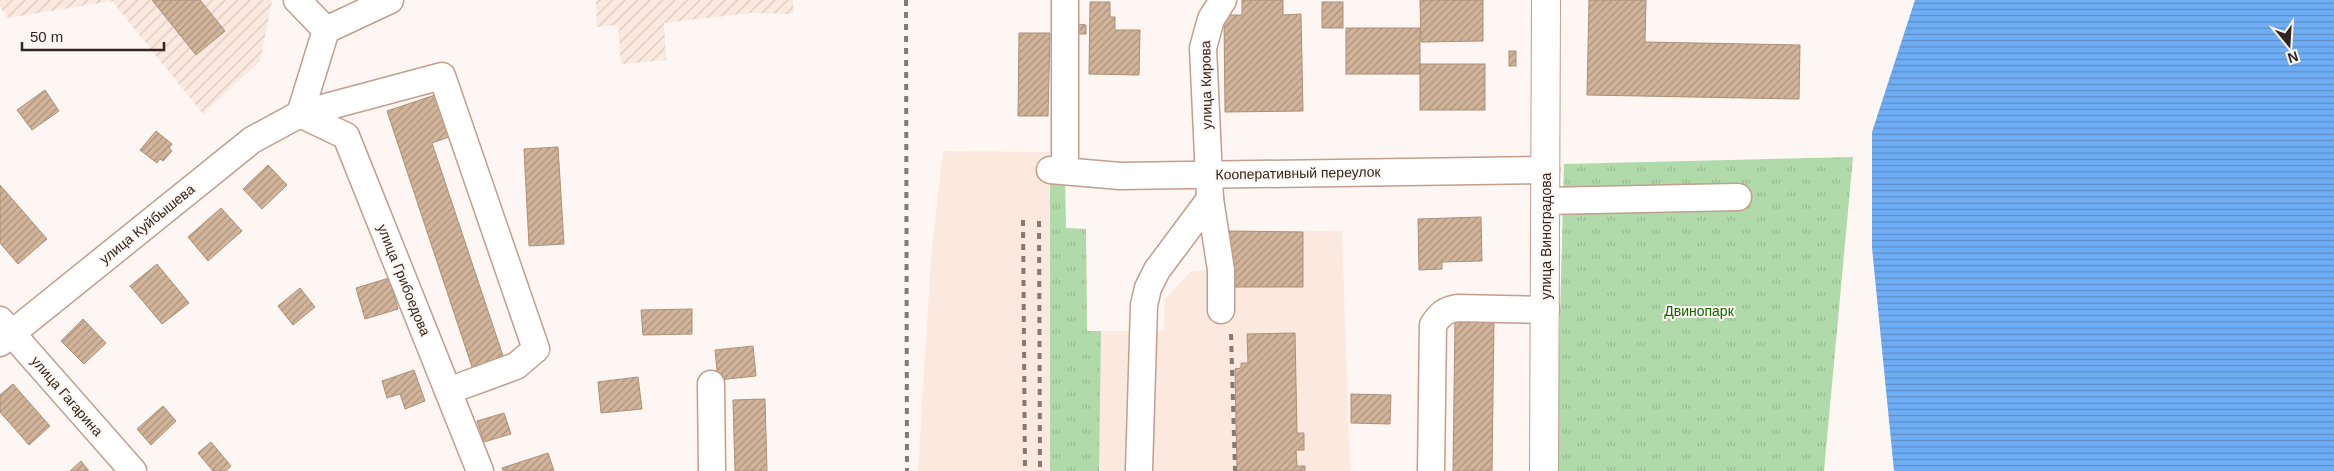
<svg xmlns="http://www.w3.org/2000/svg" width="2334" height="471" font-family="Helvetica,sans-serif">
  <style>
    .built { fill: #fbe9e0 }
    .industrial { fill: url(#industrial-furrows) }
    .grass { fill: url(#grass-tufts) }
    .water { fill: url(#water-rules) }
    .building { fill: url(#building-hatch); stroke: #ac9078 }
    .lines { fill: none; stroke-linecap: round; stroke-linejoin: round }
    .minor-casing { stroke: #c19e8d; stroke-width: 29 }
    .major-casing { stroke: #c19e8d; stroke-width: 30 }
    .minor { stroke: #fff; stroke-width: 26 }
    .major { stroke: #fff; stroke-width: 28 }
    .rail { stroke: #857974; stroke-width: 4; stroke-dasharray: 6 6; stroke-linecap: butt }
    .labels { text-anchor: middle; stroke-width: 4; stroke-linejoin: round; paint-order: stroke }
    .street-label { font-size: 14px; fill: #33251e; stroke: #fef6f2 }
    .park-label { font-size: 14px; fill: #0e6a00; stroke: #fef6f2 }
  </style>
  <defs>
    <pattern id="industrial-furrows" width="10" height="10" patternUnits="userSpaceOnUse" patternTransform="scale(1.25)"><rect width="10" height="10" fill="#fbe9e0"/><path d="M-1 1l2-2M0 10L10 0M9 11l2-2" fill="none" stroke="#d8c8c0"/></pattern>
    <pattern id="grass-tufts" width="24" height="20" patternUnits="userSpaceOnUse" patternTransform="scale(1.25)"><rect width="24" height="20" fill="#b0daaa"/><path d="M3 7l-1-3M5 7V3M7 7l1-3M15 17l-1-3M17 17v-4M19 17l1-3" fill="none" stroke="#98bb92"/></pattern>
    <pattern id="water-rules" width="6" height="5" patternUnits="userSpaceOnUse" patternTransform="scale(1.25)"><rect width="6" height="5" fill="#6faef5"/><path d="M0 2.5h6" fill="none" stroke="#5c8dc6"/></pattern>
    <pattern id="building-hatch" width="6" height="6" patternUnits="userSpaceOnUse" patternTransform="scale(1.25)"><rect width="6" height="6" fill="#d1b49a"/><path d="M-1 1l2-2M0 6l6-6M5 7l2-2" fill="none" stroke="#aa927d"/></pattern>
  </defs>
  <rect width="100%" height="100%" fill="#fef6f2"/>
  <polygon class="built" points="943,151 1050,152 1050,179 1065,179 1066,228 1086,229 1087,331 1164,331 1165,299 1191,271 1228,270 1228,231 1342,231 1350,471 918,471 931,259"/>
  <g class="industrial">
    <polygon points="0,0 271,0 272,1 260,61 203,114 112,1 8,18 0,7"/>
    <polygon points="596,0 793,0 793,14 750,13 664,23 666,60 621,64 618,25 597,27"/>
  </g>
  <g class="grass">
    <polygon points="1853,157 1824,471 1556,471 1564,164"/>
    <polygon points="1050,179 1065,179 1066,228 1086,229 1087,331 1101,331 1099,471 1050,471"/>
  </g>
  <polygon class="water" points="1915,0 2334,0 2334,471 1894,471 1872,248 1872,132"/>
  <g class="building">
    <polygon points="152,0 200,0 225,31 196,55"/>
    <polygon points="1242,0 1283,0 1283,15 1301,14 1303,111 1225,112 1224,15 1242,15"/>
    <polygon points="1420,0 1483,0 1483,41 1421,42"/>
    <polygon points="1589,0 1646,0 1645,42 1800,45 1799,99 1587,95"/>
    <polygon points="1090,2 1110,2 1110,17 1115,17 1115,30 1140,30 1139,75 1089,74"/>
    <rect x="1322" y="2" width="21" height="26"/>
    <polygon points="1078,24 1086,25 1086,34 1078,34"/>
    <rect x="1346" y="28" width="74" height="46"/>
    <polygon points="1019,33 1050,33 1048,116 1018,116"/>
    <rect x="1509" y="51" width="7" height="15"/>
    <rect x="1420" y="64" width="65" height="46"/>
    <polygon points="45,90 59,111 32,130 17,110"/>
    <polygon points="438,94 452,136 432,143 505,362 474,373 387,111"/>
    <polygon points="156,131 172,144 169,148 172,151 163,161 160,159 157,163 140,150"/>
    <polygon points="558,147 564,244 529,246 524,149"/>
    <polygon points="268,165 287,185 262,209 243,189"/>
    <polygon points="0,185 47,239 18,264 0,243"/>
    <polygon points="221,208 242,231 208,261 188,237"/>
    <polygon points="1481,217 1482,261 1442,262 1442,269 1419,270 1418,219"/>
    <polygon points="1228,231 1303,232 1303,287 1228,287"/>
    <polygon points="157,264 189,303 162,324 130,286"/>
    <polygon points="389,278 398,309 365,319 356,288"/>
    <polygon points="300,288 315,307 293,325 278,306"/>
    <polygon points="692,309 692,334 643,335 641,310"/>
    <polygon points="83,319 106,343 84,364 61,341"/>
    <polygon points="1455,319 1494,319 1492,471 1453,471"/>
    <polygon points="1295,333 1297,433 1304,433 1304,450 1296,450 1297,466 1305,466 1305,471 1237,471 1235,369 1241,368 1241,363 1248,363 1247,334"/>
    <polygon points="753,346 756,376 718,380 715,350"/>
    <polygon points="414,370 425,401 405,409 400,394 387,398 382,381"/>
    <polygon points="638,377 642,409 601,413 598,382"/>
    <polygon points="13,384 50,426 29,445 0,412 0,395"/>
    <polygon points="1351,394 1391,395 1390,424 1351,423"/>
    <polygon points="765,399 767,471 735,471 733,400"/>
    <polygon points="163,406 176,421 151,445 137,429"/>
    <polygon points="504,413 511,434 484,442 477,421"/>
    <polygon points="211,442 231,466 226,471 213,471 198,453"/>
    <polygon points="548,453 554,471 503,471 502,468"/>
    <polygon points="81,461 89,471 70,471"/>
  </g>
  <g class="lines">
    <g class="minor-casing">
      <g id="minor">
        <polyline points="297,0 326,30"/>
        <polyline points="300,114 346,136 480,471"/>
        <polyline points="300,114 326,30 390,0"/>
        <polyline points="1050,170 1120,176 1546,170"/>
        <polyline points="1065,170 1065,0"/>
        <polyline points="1210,199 1221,270 1221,310"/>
        <polyline points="1546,201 1738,197"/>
        <polyline points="0,320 133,471"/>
        <polyline points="0,343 252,140 300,114 442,76 536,349 516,366 448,391"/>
        <polyline points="711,384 712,471"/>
        <polyline points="1139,471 1144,305 1148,288 1157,270 1210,199 1203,48 1211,19 1223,0"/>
        <path d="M 1431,471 L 1433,325 C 1440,314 1445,310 1457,308 L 1546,310"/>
      </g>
    </g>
    <g class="major-casing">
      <polyline id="major" points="1544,471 1546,0"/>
    </g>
    <use href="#minor" class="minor"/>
    <use href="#major" class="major"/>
    <g class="rail">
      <polyline points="906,0 907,471"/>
      <polyline points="1023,220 1025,471"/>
      <polyline points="1039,221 1040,471"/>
      <polyline points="1231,334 1235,471"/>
    </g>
  </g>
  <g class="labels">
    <g class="street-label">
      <text transform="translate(1206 85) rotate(-91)" y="5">улица Кирова</text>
      <text transform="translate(1298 173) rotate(-1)" y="5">Кооперативный переулок</text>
      <text transform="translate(147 224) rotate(-39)" y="5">улица Куйбышева</text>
      <text transform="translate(1546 236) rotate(-90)" y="5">улица Виноградова</text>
      <text transform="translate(404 280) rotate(68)" y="5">улица Грибоедова</text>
      <text transform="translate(67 396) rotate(49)" y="5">улица Гагарина</text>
    </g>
    <g class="park-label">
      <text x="1699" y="316">Двинопарк</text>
    </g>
  </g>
  <g transform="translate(2289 45) rotate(162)" stroke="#fef6f2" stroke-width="4" paint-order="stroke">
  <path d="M0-4L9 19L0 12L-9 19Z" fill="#33251e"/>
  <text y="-8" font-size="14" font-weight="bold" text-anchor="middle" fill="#33251e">N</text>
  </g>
  <path d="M22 42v8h142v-8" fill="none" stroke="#33251e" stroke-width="2.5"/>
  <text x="30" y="42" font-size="15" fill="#33251e" stroke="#fef6f2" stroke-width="4" paint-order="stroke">50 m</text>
</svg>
